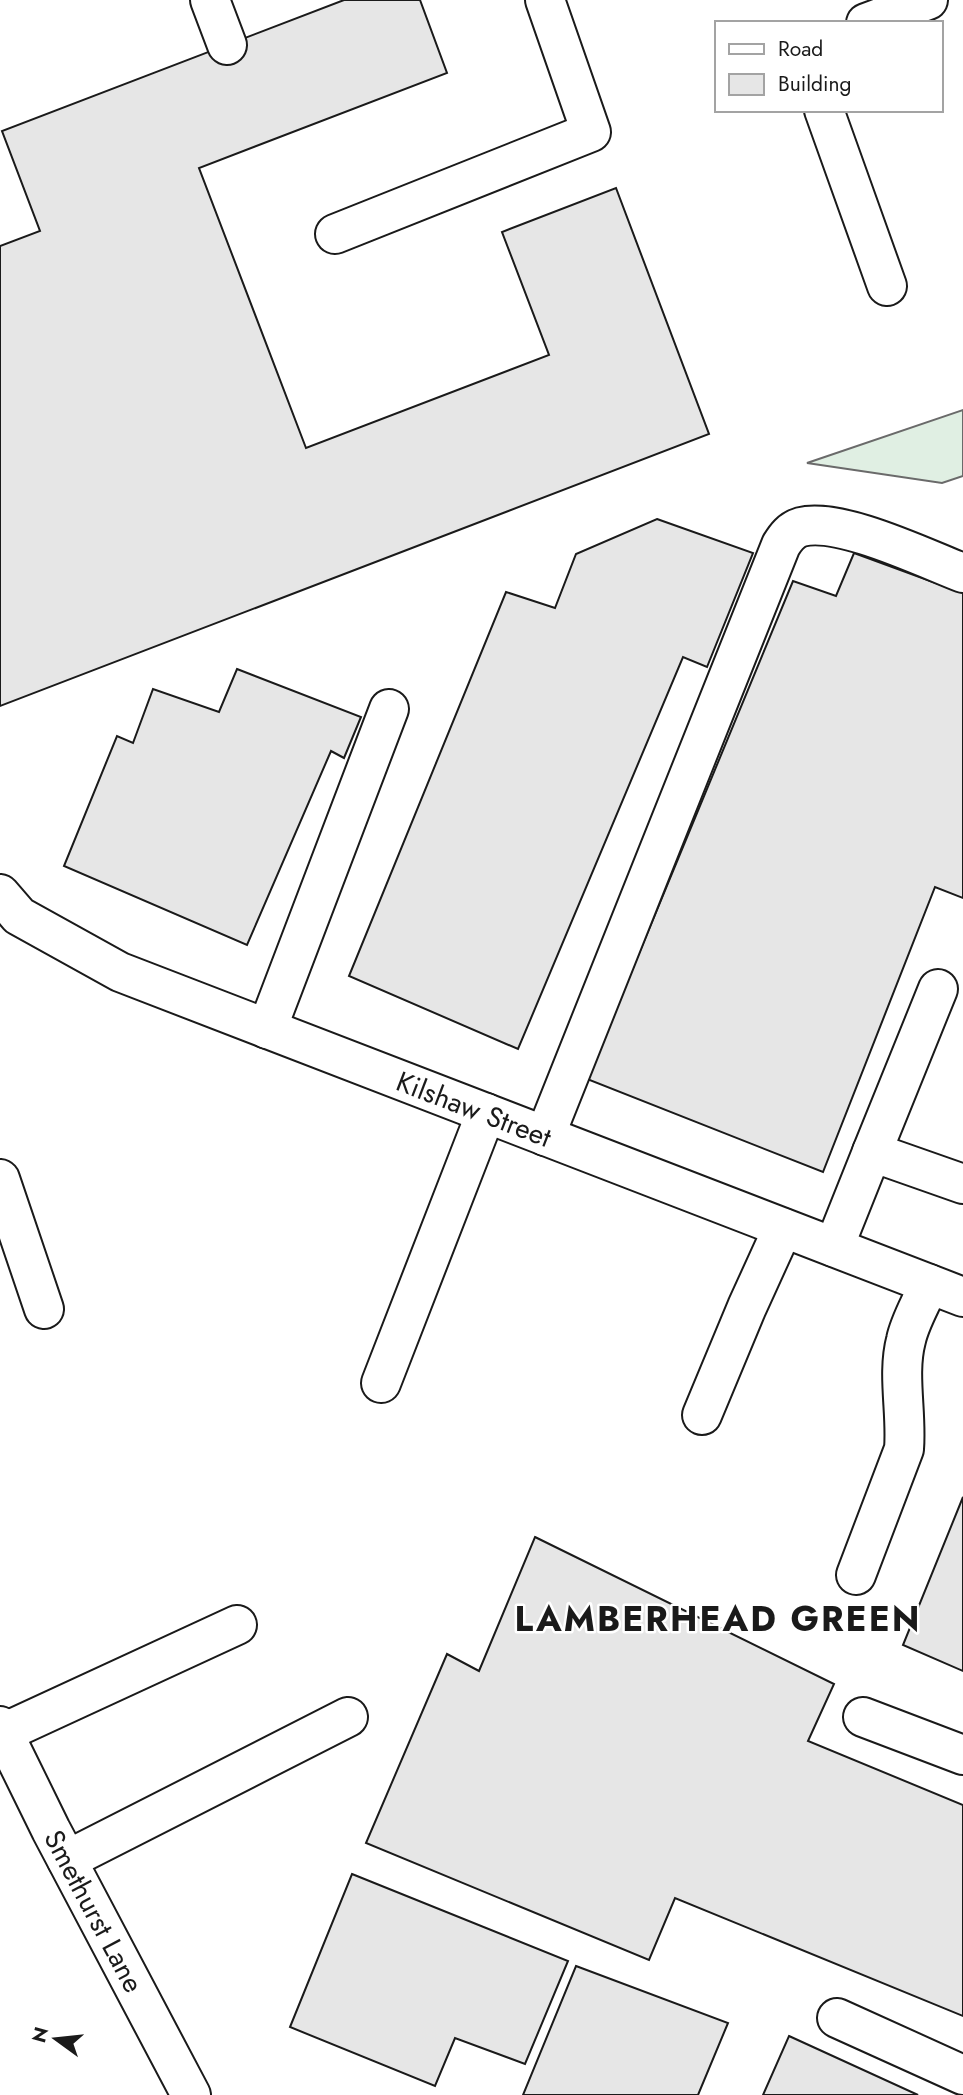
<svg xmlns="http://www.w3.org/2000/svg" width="963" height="2095" font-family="Jost,sans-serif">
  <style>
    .green { fill: #e0efe3; stroke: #6a6a6a; stroke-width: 2 }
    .building { fill: #e6e6e6; stroke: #1a1a1a; stroke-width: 2 }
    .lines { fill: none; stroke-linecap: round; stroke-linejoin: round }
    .minor-casing { stroke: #1a1a1a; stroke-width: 42 }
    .minor { stroke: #fff; stroke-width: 38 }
    .labels { text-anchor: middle; stroke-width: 5; stroke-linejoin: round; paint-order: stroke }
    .street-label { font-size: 28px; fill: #1a1a1a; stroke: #fff }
    .district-label { font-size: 35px; font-weight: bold; letter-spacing: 2px; fill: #1a1a1a; stroke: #fff }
  </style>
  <rect width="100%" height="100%" fill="#fff"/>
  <polygon class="green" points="963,410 963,476 942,483 807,463"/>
  <g class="building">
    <polygon points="344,0 420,0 447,73 199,168 306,448 549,355 502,232 616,188 709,434 0,706 0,246 40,231 2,131"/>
    <polygon points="657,519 753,553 707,667 683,657 518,1049 349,976 506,592 555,608 576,554"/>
    <polygon points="854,553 963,593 963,898 935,887 823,1172 587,1079 793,581 836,596"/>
    <polygon points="237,669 361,717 344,758 331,751 247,945 64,866 117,736 133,743 153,689 219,712"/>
    <polygon points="963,1497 963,1671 903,1645"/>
    <polygon points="535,1537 834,1684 808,1741 963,1805 963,2016 675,1898 649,1960 366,1843 447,1654 479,1671"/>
    <polygon points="352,1874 568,1961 525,2064 455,2038 435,2086 290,2027"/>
    <polygon points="576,1966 728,2023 698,2095 523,2095"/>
    <polygon points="789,2036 918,2095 763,2095"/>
  </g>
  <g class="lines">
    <g class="minor-casing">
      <g id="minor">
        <polyline points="210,0 227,45"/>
        <polyline points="866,23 928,0"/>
        <polyline points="824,110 887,286"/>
        <polyline points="335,234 591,132 545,0"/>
        <polyline points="0,894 19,916 120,972 963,1297"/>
        <polyline points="267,1029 389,709"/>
        <path d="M 545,1136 L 781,545 C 786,537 791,530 801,527 C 840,517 924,558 963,573"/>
        <polyline points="872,1152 938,989"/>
        <polyline points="0,1179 44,1309"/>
        <polyline points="834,1247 872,1152 963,1184"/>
        <polyline points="381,1383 486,1113"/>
        <polyline points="702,1415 747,1307 783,1228"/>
        <path d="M 856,1575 L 904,1449 C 907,1413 897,1374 906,1340 C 910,1321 922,1302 929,1284"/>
        <polyline points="863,1717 963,1755"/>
        <polyline points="0,1726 51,1830 191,2095"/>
        <polyline points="3,1733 237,1625"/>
        <polyline points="67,1860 348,1717"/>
        <polyline points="837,2018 963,2075"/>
      </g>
    </g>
    <use href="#minor" class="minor"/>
  </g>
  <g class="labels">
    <g class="street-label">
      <text transform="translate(474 1109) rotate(21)" y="10">Kilshaw Street</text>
      <text transform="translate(94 1911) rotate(62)" y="10">Smethurst Lane</text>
    </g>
    <g class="district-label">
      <text x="718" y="1631">LAMBERHEAD GREEN</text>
    </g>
  </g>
  <rect x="715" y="21" width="228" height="91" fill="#ffffff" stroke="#a3a3a3" stroke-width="2"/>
  <rect x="729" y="44" width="35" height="10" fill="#ffffff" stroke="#a3a3a3" stroke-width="2"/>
  <text x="778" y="56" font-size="21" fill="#1a1a1a">Road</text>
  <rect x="729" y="74" width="35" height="21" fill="#e6e6e6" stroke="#a3a3a3" stroke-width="2"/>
  <text x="778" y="91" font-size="21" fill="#1a1a1a">Building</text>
  <g transform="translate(56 2039) rotate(285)" stroke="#ffffff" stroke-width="5" paint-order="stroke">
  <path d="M0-5L12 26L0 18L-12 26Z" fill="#1a1a1a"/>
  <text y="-10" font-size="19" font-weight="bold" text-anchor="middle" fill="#1a1a1a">N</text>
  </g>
</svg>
